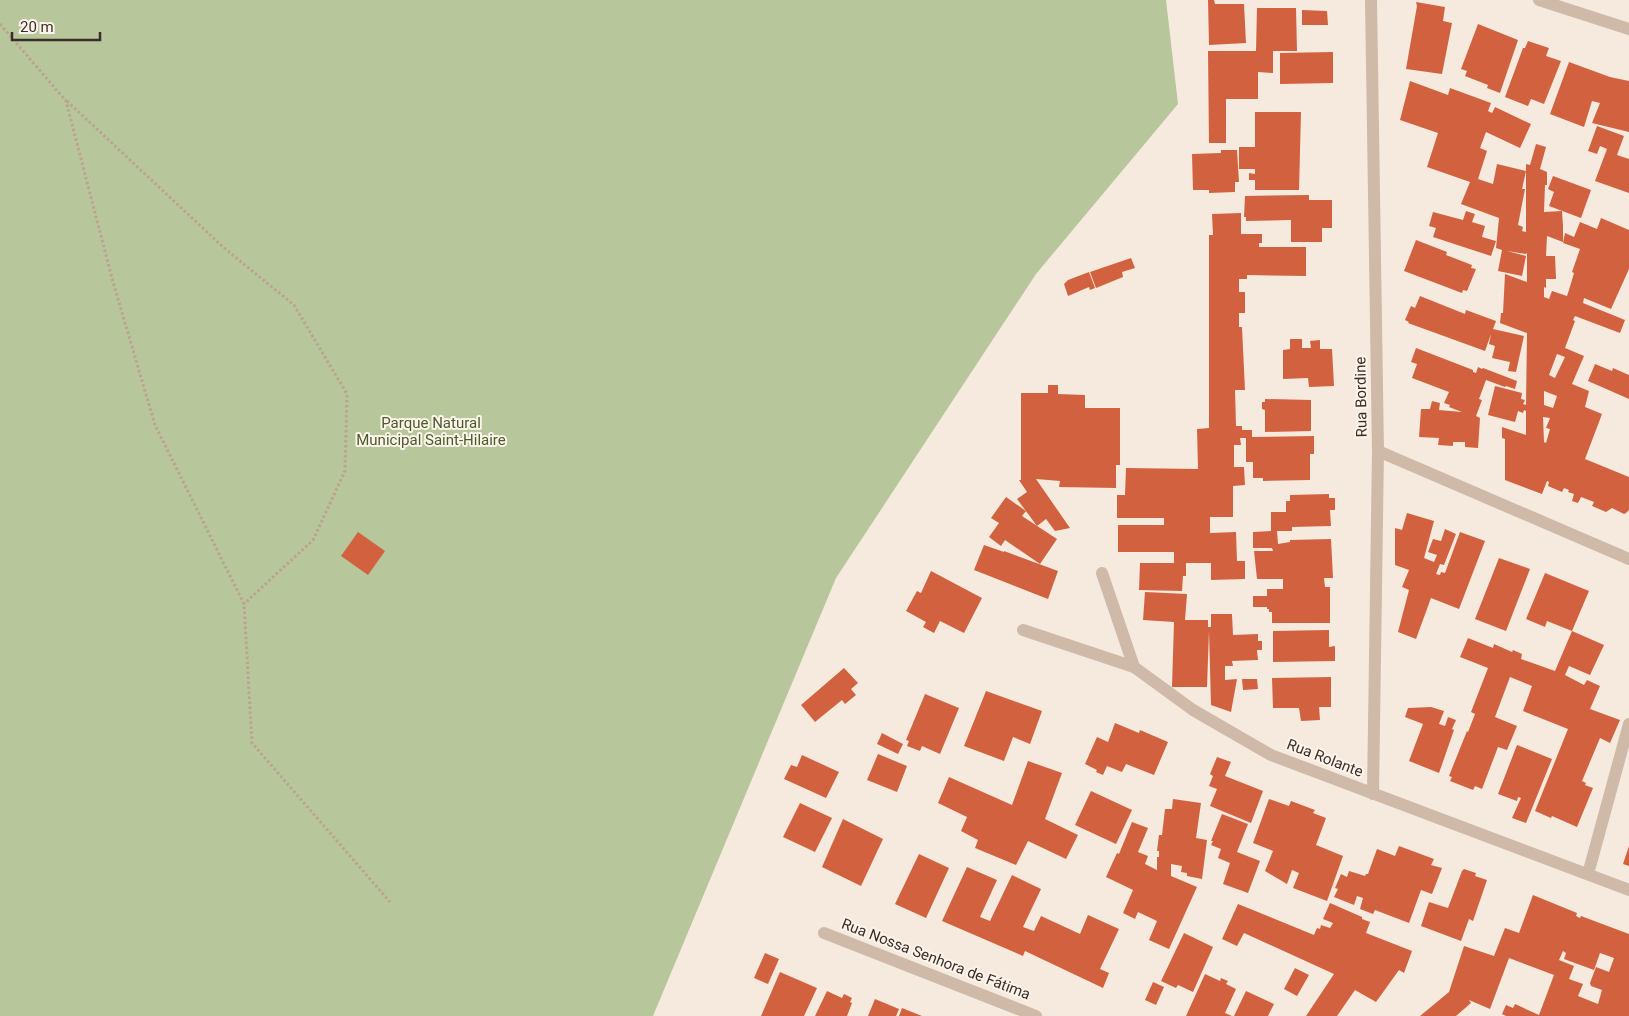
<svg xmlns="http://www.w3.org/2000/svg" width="1629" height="1016" font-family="Roboto,sans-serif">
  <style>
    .green { fill: #b8c69b }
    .building { fill: #d2623f; fill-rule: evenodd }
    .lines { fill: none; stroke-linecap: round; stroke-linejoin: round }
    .path { stroke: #bba392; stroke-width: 3; stroke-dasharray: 2.5 2.5; stroke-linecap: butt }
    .street { stroke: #cfb9a8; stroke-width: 12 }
    .labels { text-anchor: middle; stroke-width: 4; stroke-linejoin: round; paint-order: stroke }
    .street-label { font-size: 15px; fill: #3b2e29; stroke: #fcf4eb }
    .park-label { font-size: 15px; fill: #4a5c2a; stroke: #fcf4eb }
  </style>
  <rect width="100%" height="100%" fill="#f5eadd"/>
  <polygon class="green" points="0,0 1166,0 1178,104 1036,274 836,578 653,1016 0,1016"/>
  <g class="building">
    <polygon points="1208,0 1214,0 1215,4 1244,4 1246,43 1209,45"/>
    <polygon points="1416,2 1445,7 1443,21 1452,23 1442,74 1406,69 1417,6"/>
    <polygon points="1257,8 1296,8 1297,51 1273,51 1273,73 1258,72 1258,99 1226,99 1226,143 1209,143 1208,51 1256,51"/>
    <polygon points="1302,10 1327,11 1328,25 1302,25"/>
    <polygon points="1478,24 1518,40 1500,93 1487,88 1488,85 1465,76 1467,71 1461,69"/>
    <polygon points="1528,41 1549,48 1546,56 1561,61 1544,104 1531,99 1528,106 1505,97 1523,48 1525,48"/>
    <polygon points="1333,52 1333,83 1280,84 1280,53"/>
    <polygon points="1569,62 1610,77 1629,81 1629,132 1592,123 1600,103 1592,101 1584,127 1550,114"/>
    <path d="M 1410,81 L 1448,95 L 1450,88 L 1491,103 L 1488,111 L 1492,113 L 1495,107 L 1531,124 L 1520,148 L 1486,132 L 1480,148 L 1487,151 L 1478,179 L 1493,184 L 1497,164 L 1526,171 L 1522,189 L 1525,189 L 1518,225 L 1523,227 L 1522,231 L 1526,232 L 1526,164 L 1530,165 L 1536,144 L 1546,147 L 1540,169 L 1547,172 L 1547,185 L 1545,185 L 1544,212 L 1562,211 L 1563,226 L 1563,242 L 1547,236 L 1546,256 L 1555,256 L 1556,279 L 1546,279 L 1546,288 L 1544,287 L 1544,297 L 1549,299 L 1552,291 L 1567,296 L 1569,290 L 1574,273 L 1572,272 L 1580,249 L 1563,243 L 1565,233 L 1574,237 L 1580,222 L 1597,229 L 1601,218 L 1629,230 L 1629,269 L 1611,309 L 1584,298 L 1583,303 L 1625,320 L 1620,333 L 1575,316 L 1573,320 L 1575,321 L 1565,348 L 1584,356 L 1572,384 L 1589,391 L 1585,407 L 1602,414 L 1585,459 L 1629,477 L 1629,510 L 1626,513 L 1624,514 L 1612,508 L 1606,512 L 1592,506 L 1594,502 L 1581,497 L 1578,503 L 1572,501 L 1574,494 L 1568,492 L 1569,490 L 1564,488 L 1562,492 L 1548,486 L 1549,482 L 1547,481 L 1542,494 L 1505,480 L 1505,439 L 1502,438 L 1502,427 L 1526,435 L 1526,411 L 1524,410 L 1523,413 L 1518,411 L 1515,422 L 1488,415 L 1495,386 L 1522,393 L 1521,399 L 1525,400 L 1523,404 L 1526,405 L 1527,333 L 1500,323 L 1501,313 L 1503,313 L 1505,274 L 1527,282 L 1527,253 L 1526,254 L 1507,251 L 1526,256 L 1522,276 L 1498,271 L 1502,250 L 1496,248 L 1499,218 L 1461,204 L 1470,182 L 1427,167 L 1438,133 L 1400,120 ZM 1557,354 L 1565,357 L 1555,378 L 1549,375 ZM 1544,391 L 1557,396 L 1553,408 L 1544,405 ZM 1543,417 L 1550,418 L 1546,428 L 1550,429 L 1546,443 L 1544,442 Z"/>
    <polygon points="1255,112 1301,112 1299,190 1255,190 1255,180 1249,180 1249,173 1255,174 1255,169 1239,169 1239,147 1255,147"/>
    <polygon points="1597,126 1624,136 1617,155 1629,159 1629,193 1595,181 1607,149 1600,146 1597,154 1588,151"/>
    <polygon points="1221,150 1237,150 1239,182 1235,182 1235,192 1209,193 1209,190 1193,190 1192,154 1221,153"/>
    <polygon points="1553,176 1591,190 1581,218 1549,206 1554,192 1548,189"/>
    <polygon points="1309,195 1309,200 1332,200 1332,228 1322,228 1322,242 1291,242 1291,220 1246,221 1246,217 1244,217 1245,196"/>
    <polygon points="1466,211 1475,214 1472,222 1485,226 1482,237 1496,241 1491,256 1433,237 1436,228 1429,226 1433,212 1463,220"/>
    <polygon points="1241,213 1241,234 1262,234 1262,243 1259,243 1259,247 1306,247 1306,276 1247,275 1247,279 1239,279 1239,292 1245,292 1245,313 1239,313 1239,327 1242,327 1245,390 1235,390 1236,426 1242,426 1242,430 1252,430 1252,437 1314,436 1314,454 1310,454 1310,480 1263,481 1263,478 1253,478 1253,462 1246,462 1246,438 1240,438 1241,445 1234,445 1234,467 1244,467 1245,485 1233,486 1233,517 1210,517 1210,533 1236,532 1237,561 1245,561 1245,579 1211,580 1211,563 1186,563 1186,576 1183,576 1182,591 1139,590 1140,563 1174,563 1174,552 1118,552 1118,525 1164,525 1164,518 1117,518 1117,495 1125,495 1126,468 1198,469 1197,429 1209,428 1209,235 1213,235 1212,214"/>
    <polygon points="1416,240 1447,252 1446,255 1472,265 1471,268 1476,269 1467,291 1463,290 1462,293 1404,271"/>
    <polygon points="1131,258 1135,268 1122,272 1123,277 1096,288 1090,272"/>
    <polygon points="1089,272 1095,288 1090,290 1089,287 1068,296 1064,284 1068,280"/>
    <polygon points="1420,296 1465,314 1466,310 1496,321 1493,329 1524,336 1516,372 1508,371 1510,362 1492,358 1495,346 1489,344 1491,334 1485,351 1408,323 1409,322 1405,320 1411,306 1415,308"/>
    <polygon points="1290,339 1302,339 1302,348 1311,348 1310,341 1320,340 1320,349 1332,349 1334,386 1309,387 1308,378 1283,379 1283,350 1290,349"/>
    <polygon points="1416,348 1473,370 1473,372 1476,373 1478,367 1482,369 1483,368 1517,381 1515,389 1506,386 1505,387 1486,380 1479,399 1482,400 1476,416 1480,418 1478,448 1465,447 1465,442 1453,442 1453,446 1438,445 1439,438 1419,437 1421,409 1430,409 1432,401 1440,403 1439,410 1462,412 1449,407 1450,405 1444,403 1449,392 1412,378 1417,364 1411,362"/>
    <polygon points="1595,364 1612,371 1613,368 1629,375 1629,399 1588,381"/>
    <polygon points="1048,385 1058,385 1058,394 1085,395 1085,408 1120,408 1120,465 1116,465 1116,488 1059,487 1060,481 1036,479 1070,528 1055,531 1046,519 1037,526 1017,499 1027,492 1019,480 1021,480 1021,393 1048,393"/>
    <polygon points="1265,399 1311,400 1311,431 1265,432 1265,410 1262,409 1262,402 1265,402"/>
    <polygon points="1329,494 1329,498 1335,498 1335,510 1330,510 1331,526 1292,527 1292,531 1277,531 1278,544 1290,542 1290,540 1331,539 1333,578 1324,578 1325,587 1330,587 1330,623 1272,623 1272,612 1269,612 1269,609 1267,609 1267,607 1253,607 1253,596 1267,596 1267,589 1283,589 1283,579 1257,579 1254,551 1273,551 1272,548 1253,548 1253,532 1271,531 1271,512 1286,512 1286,501 1290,501 1290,495"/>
    <polygon points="1006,497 1026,511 1022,516 1057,539 1040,564 1005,540 1001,546 989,537 999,523 991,518"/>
    <polygon points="1407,513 1434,521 1424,558 1434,562 1437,555 1428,552 1433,539 1441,541 1445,529 1456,534 1444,565 1440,564 1436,574 1440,575 1441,572 1445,573 1460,532 1485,541 1459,609 1431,598 1416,639 1398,632 1409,590 1402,587 1409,570 1395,565 1395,528 1402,530"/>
    <polygon points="358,532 385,551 368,575 341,556"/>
    <polygon points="984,545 1004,552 1004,551 1058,571 1048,599 974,570"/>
    <polygon points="1499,558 1530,569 1506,631 1475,619"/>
    <polygon points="931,571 982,598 964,633 940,621 934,633 923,627 926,622 906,611 917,591 921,593"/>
    <polygon points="1545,573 1589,591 1572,631 1547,621 1545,627 1526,619"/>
    <polygon points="1145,592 1187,594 1185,620 1208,620 1208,627 1211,627 1211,614 1232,614 1233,635 1258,634 1258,641 1262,641 1262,650 1257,650 1258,660 1232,661 1233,666 1225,666 1225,680 1237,679 1231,712 1211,705 1209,631 1207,687 1172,687 1174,622 1143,620"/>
    <polygon points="1329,630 1329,647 1335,646 1335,661 1273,662 1273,631"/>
    <polygon points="1572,631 1604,645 1590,675 1569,666 1565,675 1584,685 1587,680 1600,686 1590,709 1620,720 1610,743 1600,738 1582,781 1586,783 1585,785 1593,788 1577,827 1552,816 1551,818 1535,811 1568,729 1523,711 1532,686 1510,677 1495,717 1517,726 1507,750 1498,747 1482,789 1475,786 1473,790 1450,781 1452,777 1449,776 1467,731 1468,732 1475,714 1471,712 1488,668 1460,657 1468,638 1493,648 1494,644 1512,652 1513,650 1522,654 1521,659 1555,671"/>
    <polygon points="844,668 858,683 851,689 856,695 845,704 842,700 815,722 801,705"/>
    <polygon points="1331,677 1331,707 1319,707 1320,720 1301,721 1299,708 1273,708 1272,678"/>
    <polygon points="1242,679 1257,679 1258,689 1243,690"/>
    <polygon points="986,691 1042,711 1030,744 1013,737 1004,761 964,746"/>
    <polygon points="925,694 959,708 940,754 922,746 920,751 907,746 909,741 906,740"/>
    <polygon points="1431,707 1444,711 1439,724 1445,726 1448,717 1456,720 1452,729 1454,730 1439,773 1409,761 1423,724 1405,717 1408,708"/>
    <polygon points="1115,723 1139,733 1140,730 1168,742 1154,775 1126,764 1122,772 1107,766 1103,775 1096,772 1097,770 1085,764 1097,737 1108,742"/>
    <polygon points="882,733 903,744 898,754 877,744"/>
    <polygon points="1517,745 1552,759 1526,823 1512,818 1521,798 1518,797 1517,801 1498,794"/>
    <polygon points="878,754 907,766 897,792 867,780"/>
    <polygon points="802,755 839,772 826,798 784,779 791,765 797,767"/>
    <polygon points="1217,757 1231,762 1225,776 1263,791 1251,823 1210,806 1217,789 1209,786 1213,776 1210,774"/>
    <polygon points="1028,761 1062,773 1045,819 1078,835 1066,859 1028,841 1016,865 975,848 978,840 961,831 967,817 938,803 949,777 1012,805"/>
    <polygon points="1091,791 1132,810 1116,844 1075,825"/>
    <polygon points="1173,799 1201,803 1196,838 1207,840 1202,879 1187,876 1187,873 1181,872 1182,866 1171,864 1171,876 1197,887 1169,949 1149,940 1157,921 1138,912 1135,919 1123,913 1133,890 1106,877 1117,853 1119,854 1132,822 1148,828 1138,852 1148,856 1145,864 1157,870 1157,857 1159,857 1159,851 1157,851 1159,835 1162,835 1165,809 1172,809"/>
    <polygon points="1269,799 1289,806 1291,801 1315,810 1313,813 1326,818 1316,845 1343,856 1327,901 1293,888 1299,873 1292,870 1287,884 1265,871 1273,851 1253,843"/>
    <polygon points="800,803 832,818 815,852 783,837"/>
    <polygon points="1222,814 1248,824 1237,852 1260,861 1248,893 1223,884 1230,863 1218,858 1221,849 1211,845 1213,841 1211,841"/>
    <polygon points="843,819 883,839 861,886 822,867"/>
    <polygon points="1399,846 1434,859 1431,865 1442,868 1432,894 1421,890 1409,923 1375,910 1373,914 1360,909 1363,898 1357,896 1354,905 1334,897 1338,889 1335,888 1341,874 1347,877 1349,871 1365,876 1366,874 1368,874 1377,849 1395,856"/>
    <polygon points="1629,846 1629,866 1623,864"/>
    <polygon points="919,854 949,868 926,918 895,904"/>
    <polygon points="967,867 997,880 980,917 990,921 1012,875 1041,889 1023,927 1034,931 1041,916 1080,934 1088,915 1119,929 1100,969 1109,973 1103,988 1025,951 1023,956 942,921"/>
    <polygon points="1464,869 1476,873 1475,876 1487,880 1473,921 1469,919 1461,941 1421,926 1429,902 1448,908 1462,871"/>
    <path d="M 1533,895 L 1577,913 L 1576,916 L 1580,918 L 1581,916 L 1629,934 L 1629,1016 L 1506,1016 L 1502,1014 L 1506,1005 L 1513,1008 L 1515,1004 L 1539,1015 L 1554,975 L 1509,958 L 1490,1009 L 1469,1000 L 1471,1003 L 1456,1016 L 1420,1016 L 1449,992 L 1464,946 L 1494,956 L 1505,928 L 1519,933 ZM 1563,951 L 1566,953 L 1564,959 L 1594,970 L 1600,953 L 1614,958 L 1609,972 L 1596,967 L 1590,983 L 1591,986 L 1602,990 L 1598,1004 L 1578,996 L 1583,984 L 1569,979 L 1574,966 L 1559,960 Z"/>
    <polygon points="1330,903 1362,917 1362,919 1370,922 1366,933 1412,951 1404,973 1399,970 1376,1002 1355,990 1337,1016 1306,1016 1334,974 1244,933 1237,946 1222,939 1238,904 1314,935 1317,928 1320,929 1321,925 1330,928 1333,923 1323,919"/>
    <polygon points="1184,933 1213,947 1193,992 1178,985 1176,988 1161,981"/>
    <polygon points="765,953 779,959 768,984 754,978"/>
    <polygon points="1295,968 1309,975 1297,996 1284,989"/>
    <polygon points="780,972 817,988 804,1016 761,1016"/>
    <polygon points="1205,974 1220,981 1221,978 1228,981 1226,984 1236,989 1225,1013 1232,1016 1186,1016"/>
    <polygon points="1153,982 1164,987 1156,1005 1145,1000"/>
    <polygon points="827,991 842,998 844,994 852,998 850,1002 852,1003 847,1016 815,1016"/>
    <polygon points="1246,991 1274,1004 1268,1016 1234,1016"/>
    <polygon points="875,999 899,1009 896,1016 868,1016"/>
    <polygon points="902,1008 922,1016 899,1016"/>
  </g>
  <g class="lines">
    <g class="path">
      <polyline points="0,24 66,101 113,282 155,425 244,604 252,743 390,902"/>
      <polyline points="67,101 223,247 294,305 347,394 345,471 313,540 244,604"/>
    </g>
    <g class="street">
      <polyline points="1371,0 1378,451 1373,794"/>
      <polyline points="1539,0 1629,29"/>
      <polyline points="1378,451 1629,559"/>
      <polyline points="1102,573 1134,667"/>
      <polyline points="1023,630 1134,667 1193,710 1271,755 1629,890"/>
      <polyline points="1588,874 1629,724"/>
      <polyline points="824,933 1036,1016"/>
    </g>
  </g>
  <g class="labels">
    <g class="street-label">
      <text transform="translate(1361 397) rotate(-91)" y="5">Rua Bordine</text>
      <text transform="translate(1325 758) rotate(21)" y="5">Rua Rolante</text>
      <text transform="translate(936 959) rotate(21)" y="5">Rua Nossa Senhora de Fátima</text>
    </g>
    <g class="park-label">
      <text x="431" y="428">Parque Natural<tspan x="431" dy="17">Municipal Saint-Hilaire</tspan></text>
    </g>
  </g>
  <path d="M12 32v8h88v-8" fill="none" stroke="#3b2e29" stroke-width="2.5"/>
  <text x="20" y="32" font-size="15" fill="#3b2e29" stroke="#fcf4eb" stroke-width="4" paint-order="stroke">20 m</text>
</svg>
